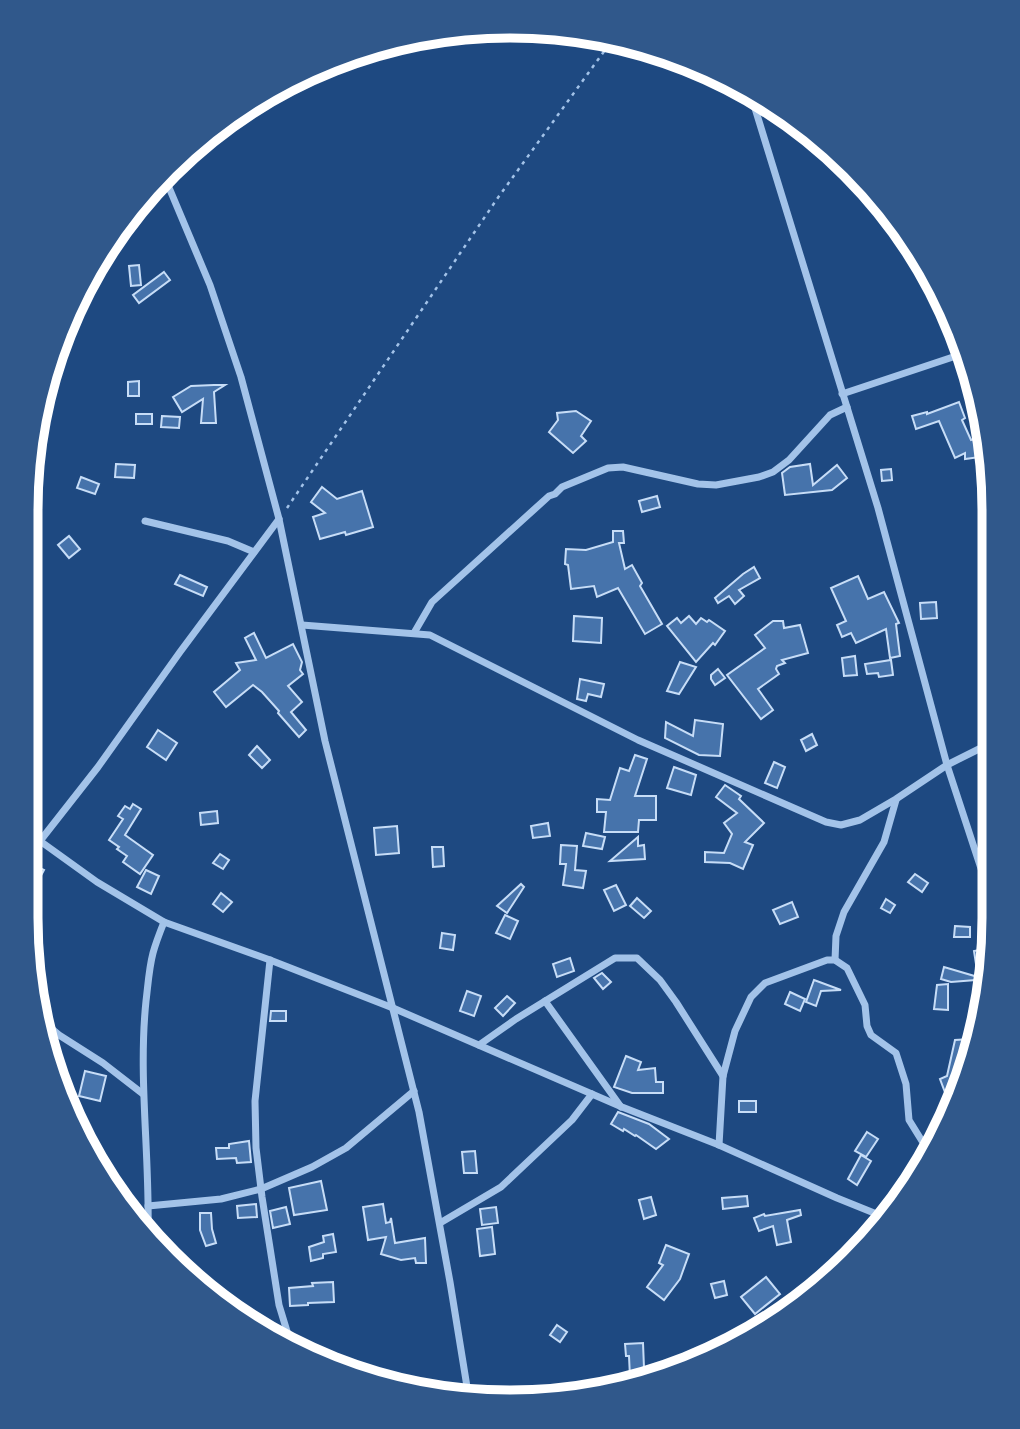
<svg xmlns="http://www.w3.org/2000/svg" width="1020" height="1429" font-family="Karla,sans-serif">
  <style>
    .building { fill: #4673ab; stroke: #c7ddf7; stroke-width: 2 }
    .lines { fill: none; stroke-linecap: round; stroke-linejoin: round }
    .path { stroke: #a3c3e9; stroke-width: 2.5; stroke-dasharray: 3.5 5; stroke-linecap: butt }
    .minor { stroke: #a3c3e9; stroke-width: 7 }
    .rim { fill: none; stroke: #fff; stroke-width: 9 }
  </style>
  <rect width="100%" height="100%" fill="#1e4981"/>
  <g class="building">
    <polygon points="139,265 141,285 131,286 129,266"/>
    <polygon points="164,272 170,280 139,303 133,295"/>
    <polygon points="139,381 139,396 128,396 128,382"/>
    <polygon points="214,385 225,385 214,392 216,423 201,423 203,399 182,412 173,397 191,386"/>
    <polygon points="959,402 965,418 962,420 971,440 985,436 988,447 979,450 980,457 965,459 965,453 955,458 939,421 916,429 912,416 927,412 927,414"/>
    <polygon points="576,411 591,421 581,436 586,441 573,453 549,432 558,420 557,413"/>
    <rect x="136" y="414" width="16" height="10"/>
    <polygon points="162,416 180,417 179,428 161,427"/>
    <polygon points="116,464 135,465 134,478 115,477"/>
    <polygon points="810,464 813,485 837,465 847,478 832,490 785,495 782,473 790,467"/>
    <polygon points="891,469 892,480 882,481 881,470"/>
    <polygon points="81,477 99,484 95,494 77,488"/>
    <polygon points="322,487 337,499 362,491 373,527 346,535 345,532 320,539 313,517 325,513 311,502"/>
    <polygon points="657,496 660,507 642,512 639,501"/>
    <polygon points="613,531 623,531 624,543 619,543 625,569 632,565 642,583 640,586 662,624 645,634 618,588 597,597 594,586 571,589 568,565 565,564 566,549 586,550 613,542"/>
    <polygon points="69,536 80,549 69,558 58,545"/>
    <polygon points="754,567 760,578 739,590 744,596 735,604 729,596 718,603 715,598 743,574"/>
    <polygon points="180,575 207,587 203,596 175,584"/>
    <polygon points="858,576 868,599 884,592 899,623 896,624 900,656 890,658 886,629 856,643 851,633 842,637 837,625 846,621 831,588"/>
    <polygon points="936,602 937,618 921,619 920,603"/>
    <polygon points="574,616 602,618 601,643 573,641"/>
    <polygon points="689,616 696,624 701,618 707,622 709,620 725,631 715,645 713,643 696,662 667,626 677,618 681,623"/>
    <polygon points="773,621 783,621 784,628 800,625 808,653 782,660 785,663 777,666 776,669 779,674 758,689 773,710 761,719 727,675 765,648 755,635"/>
    <polygon points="254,633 266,658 293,644 302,662 300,670 303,674 288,686 302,702 291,712 306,730 299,737 278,713 279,711 262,692 253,685 226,707 214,692 240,670 236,663 256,660 245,638"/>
    <polygon points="855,656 857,675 844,676 842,658"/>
    <polygon points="891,660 893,675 879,677 878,673 867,674 865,664"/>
    <polygon points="680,662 696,667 679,694 667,691"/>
    <polygon points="718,669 725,678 715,685 711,679 711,675"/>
    <polygon points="580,679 604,684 601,697 588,694 586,701 577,699"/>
    <polygon points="695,720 723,724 720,756 699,755 665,738 666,722 693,736"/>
    <polygon points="158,730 177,743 166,760 147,747"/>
    <polygon points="812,734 817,745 806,751 801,740"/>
    <polygon points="257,746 270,760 262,768 249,755"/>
    <polygon points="635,755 647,759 635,796 656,796 656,820 639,820 638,832 604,832 606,812 597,812 597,799 610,800 620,768 629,771"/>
    <polygon points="774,762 785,767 777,788 765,783"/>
    <polygon points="674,767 696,775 691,795 667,788"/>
    <polygon points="725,785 741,796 739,799 764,823 745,842 753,845 743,869 730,863 705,862 705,852 724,853 732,834 724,823 737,813 716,797"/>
    <polygon points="133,804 141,809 125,835 153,855 140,874 123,862 127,856 117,849 119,847 109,840 123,819 118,816 125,806 130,809"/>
    <polygon points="217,811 218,823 201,825 200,813"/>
    <polygon points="548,823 550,836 533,838 531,826"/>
    <polygon points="397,826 399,853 376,855 374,828"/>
    <polygon points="586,833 605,837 602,849 583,846"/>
    <polygon points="638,837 638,846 644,845 645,859 610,861"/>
    <polygon points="561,845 577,846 575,870 586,871 583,888 563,885 566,864 560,864"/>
    <polygon points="432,847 443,847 444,866 433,867"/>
    <polygon points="220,854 229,860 223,869 213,863"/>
    <polygon points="33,865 44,870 38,881 28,875"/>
    <polygon points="146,870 159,876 151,894 137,887"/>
    <polygon points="915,874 928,883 922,892 908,882"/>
    <polygon points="521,884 524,887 507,913 497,906"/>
    <polygon points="616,885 626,905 614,911 604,890"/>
    <polygon points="221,893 232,902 223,912 213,904"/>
    <polygon points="637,898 651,911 644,918 630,906"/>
    <polygon points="886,899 895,905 890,913 881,908"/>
    <polygon points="792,902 798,917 780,924 773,910"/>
    <polygon points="505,915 518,921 510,939 496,933"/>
    <polygon points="955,926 970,927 970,937 954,937"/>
    <polygon points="442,933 455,935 453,950 440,948"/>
    <polygon points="990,948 991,959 988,979 951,982 941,979 944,967 978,977 974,951"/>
    <polygon points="570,958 574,971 557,977 553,964"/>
    <polygon points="602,973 611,982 603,989 594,978"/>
    <polygon points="814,980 841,990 821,991 816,1006 806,1002"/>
    <polygon points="948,984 948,1010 934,1009 937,985"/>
    <polygon points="467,991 481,996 474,1016 460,1011"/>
    <polygon points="790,992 805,999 800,1011 785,1004"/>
    <polygon points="507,996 515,1003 503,1016 495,1008"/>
    <polygon points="271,1011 286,1011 286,1021 270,1021"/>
    <polygon points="971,1039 965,1067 969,1067 960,1090 946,1095 940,1079 947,1076 955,1040"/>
    <polygon points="626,1056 641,1062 638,1070 655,1068 656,1082 663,1082 663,1093 632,1093 614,1087"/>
    <polygon points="85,1071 106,1076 100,1101 79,1096"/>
    <rect x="739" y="1101" width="17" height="11"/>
    <polygon points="618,1112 649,1124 669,1139 656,1149 636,1135 635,1136 624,1129 623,1131 611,1124"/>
    <polygon points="867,1132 878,1139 866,1157 855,1151"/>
    <polygon points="249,1141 251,1162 237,1163 236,1158 217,1159 216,1148 229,1148 229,1144"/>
    <polygon points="475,1151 477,1173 464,1173 462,1152"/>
    <polygon points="861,1155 871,1161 857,1185 848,1179"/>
    <polygon points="899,1180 908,1186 900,1202 890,1197"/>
    <polygon points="321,1181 327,1210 294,1215 289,1188"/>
    <polygon points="747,1196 748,1206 723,1209 722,1198"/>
    <polygon points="651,1197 656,1215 644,1219 639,1200"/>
    <polygon points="256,1204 257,1217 238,1218 237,1206"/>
    <polygon points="383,1204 386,1223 390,1222 391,1218 395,1243 425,1238 426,1263 416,1263 415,1258 401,1260 381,1254 386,1237 368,1240 363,1207"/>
    <polygon points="286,1207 290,1224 273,1228 270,1211"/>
    <polygon points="496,1207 498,1223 482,1225 480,1209"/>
    <polygon points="800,1210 801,1215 787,1220 791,1242 777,1245 773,1226 759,1231 754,1218 764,1214 765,1216"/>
    <polygon points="200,1213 211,1213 212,1229 216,1243 206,1246 200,1230"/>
    <polygon points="492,1227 495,1254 480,1256 477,1229"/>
    <polygon points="333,1234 336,1252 323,1254 323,1258 311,1261 309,1247 324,1242 323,1236"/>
    <polygon points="666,1245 689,1254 680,1279 664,1300 647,1287 663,1265 659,1263"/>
    <polygon points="766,1277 780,1294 755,1314 741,1297"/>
    <polygon points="724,1281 727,1295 715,1298 711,1284"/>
    <polygon points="333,1282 334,1302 308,1303 308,1305 290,1306 289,1288 313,1286 312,1283"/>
    <polygon points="557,1325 567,1332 560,1342 550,1335"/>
    <polygon points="643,1343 644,1368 672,1369 672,1372 641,1380 641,1377 630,1377 629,1356 626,1356 625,1344"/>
  </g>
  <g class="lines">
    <polyline class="path" points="287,508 497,199 613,39"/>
    <g class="minor">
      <polyline points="750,92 878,508 947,765 992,902"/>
      <polyline points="165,178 210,285 241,377 279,519 325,741 419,1112 450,1282 469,1399"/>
      <polyline points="842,394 962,354"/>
      <polyline points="145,521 228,541 254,552"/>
      <polyline points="302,625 430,635 638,740 826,822 841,825 860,820 896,799 947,765 991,743"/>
      <polyline points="414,633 432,602 549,496 555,494 562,487 608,468 623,467 698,484 716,485 759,477 773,472 789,460 830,415 847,407"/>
      <polyline points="28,835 40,841 97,882 164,922 270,960 393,1008 622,1107 719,1145 837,1198 889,1219"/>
      <polyline points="40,841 98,767 180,652 279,519"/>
      <polyline points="270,960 255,1101 256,1148 262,1197 279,1305 293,1351"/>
      <polyline points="835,960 836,936 844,912 884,842 896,800"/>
      <polyline points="545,1001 621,1107"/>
      <polyline points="40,1019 59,1035 103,1063 143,1094"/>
      <polyline points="479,1045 516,1019 615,958 637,958 660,980 676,1002 723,1076"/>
      <polyline points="719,1145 723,1076 735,1031 751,997 765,983 827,960 835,960 847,968 865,1005 867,1026 871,1035 896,1053 906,1084 909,1120 922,1141 933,1150"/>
      <polyline points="148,1206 221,1199 261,1189 312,1167 346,1148 414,1091"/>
      <polyline points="440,1223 501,1187 572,1120 592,1094"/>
      <path d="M 148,1233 C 150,1156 138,1078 146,1001 C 148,985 149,968 153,953 C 156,942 160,932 164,922"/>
    </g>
  </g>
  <path d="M0 0H1020V1429H0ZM510 38H510A472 472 0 0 1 982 510V918A472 472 0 0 1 510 1390H510A472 472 0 0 1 38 918V510A472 472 0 0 1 510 38Z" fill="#30588b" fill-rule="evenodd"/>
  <path class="rim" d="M510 38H510A472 472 0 0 1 982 510V918A472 472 0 0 1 510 1390H510A472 472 0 0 1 38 918V510A472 472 0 0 1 510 38Z"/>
</svg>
